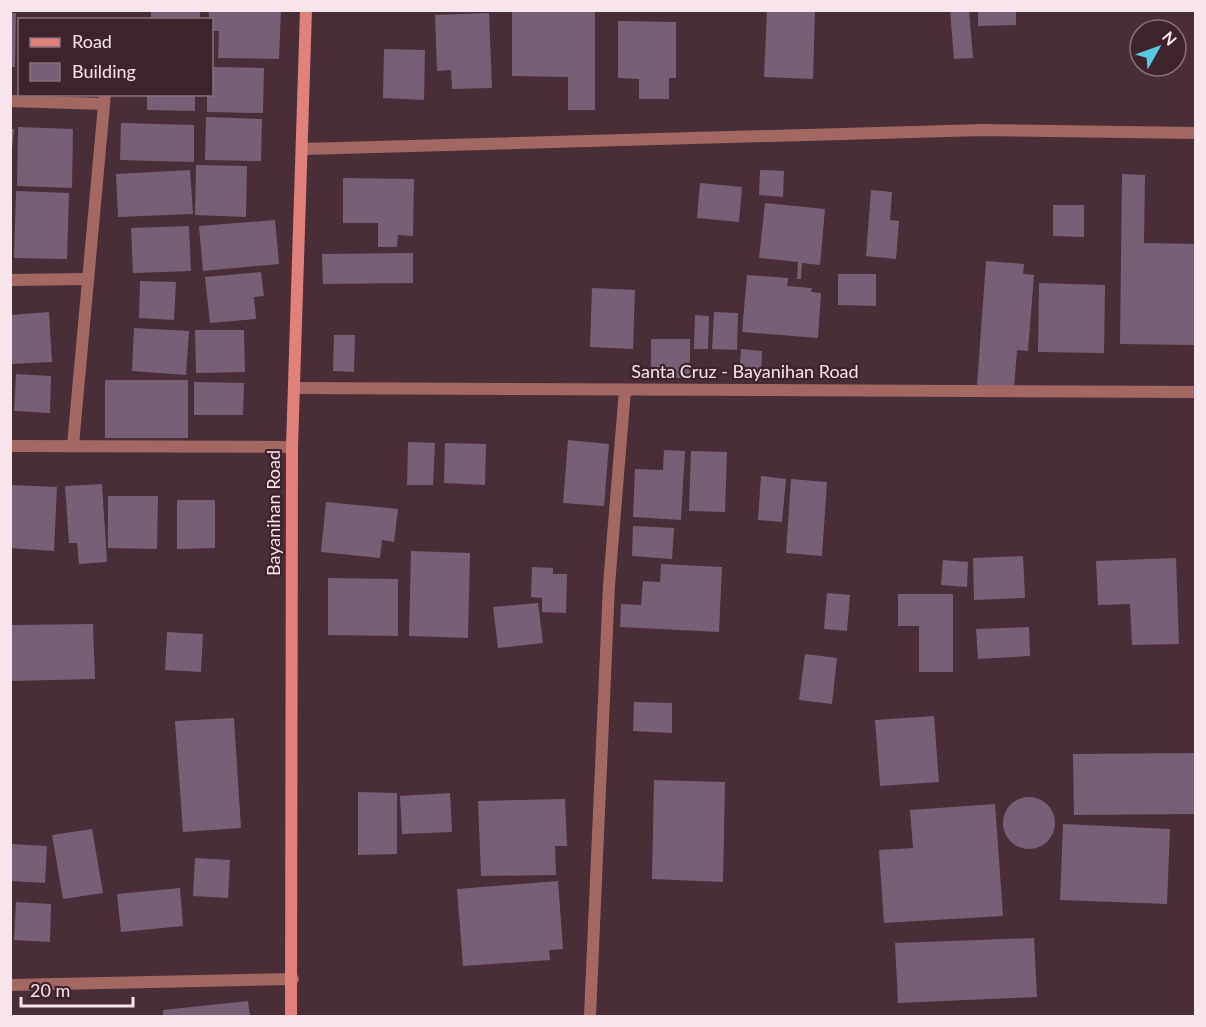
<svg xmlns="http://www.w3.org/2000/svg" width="1206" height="1027" font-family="Lato,sans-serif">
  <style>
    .building { fill: #776075 }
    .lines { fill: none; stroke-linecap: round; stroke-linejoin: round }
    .street { stroke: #a46863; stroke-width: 12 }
    .secondary { stroke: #e0817b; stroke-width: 12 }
    .labels { text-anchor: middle; stroke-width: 4.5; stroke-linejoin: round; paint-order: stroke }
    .street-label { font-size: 18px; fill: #f8e5eb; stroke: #3e232d }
  </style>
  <rect width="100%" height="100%" fill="#492d37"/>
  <g class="building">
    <polygon points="208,10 281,10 279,59 218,58 219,31 212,31"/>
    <polygon points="512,10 595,10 595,110 568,110 568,77 512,76"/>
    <polygon points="767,10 815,11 813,79 764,77"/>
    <polygon points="950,10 969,10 973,58 954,59"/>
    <polygon points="978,10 1016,10 1016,25 978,26"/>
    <polygon points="151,11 200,12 200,20 151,20"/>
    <polygon points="10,13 16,13 15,67 10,67"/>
    <polygon points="489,13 492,88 452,89 451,70 437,71 435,15"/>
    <polygon points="618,21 676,22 676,78 669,78 669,99 639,99 639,79 618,78"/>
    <polygon points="384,49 425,50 424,100 383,98"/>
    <polygon points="212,67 264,68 263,113 207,112 207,94 212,94"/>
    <polygon points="147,94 195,94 195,111 147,110"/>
    <polygon points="206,117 262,119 261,161 205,160"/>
    <polygon points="121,123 194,125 194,162 120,160"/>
    <polygon points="18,127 73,129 72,188 17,186"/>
    <polygon points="10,129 14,129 12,151 10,151"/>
    <polygon points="196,165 247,166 246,217 195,215"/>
    <polygon points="190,170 193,214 118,217 116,174"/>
    <polygon points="760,170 784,171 783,197 759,195"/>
    <polygon points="1122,174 1145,175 1144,243 1196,244 1196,345 1120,344"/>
    <polygon points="343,178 414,179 413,236 398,235 397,247 378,247 378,223 343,223"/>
    <polygon points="700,183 742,187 739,222 697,218"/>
    <polygon points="871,190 892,192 890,220 899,221 896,259 866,256"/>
    <polygon points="16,191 69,193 67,259 14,258"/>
    <polygon points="765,203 825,209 820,265 802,263 801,279 797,279 798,262 759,258"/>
    <polygon points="1053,205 1084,205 1084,237 1053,236"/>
    <polygon points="275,220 279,264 203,271 199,226"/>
    <polygon points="189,226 191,271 133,273 131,228"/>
    <polygon points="413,253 413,283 323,284 322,254"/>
    <polygon points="986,261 1024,264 1023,274 1034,275 1028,351 1017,350 1014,388 977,385"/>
    <polygon points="261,272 264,296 254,297 256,319 210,323 205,277"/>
    <polygon points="838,274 876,274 876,306 838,305"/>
    <polygon points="747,275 788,278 787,286 812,288 811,292 821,293 818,338 742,332"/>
    <polygon points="140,281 176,282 174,320 139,318"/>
    <polygon points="1039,283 1105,285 1104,353 1038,352"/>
    <polygon points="592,288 635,290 633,349 590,347"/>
    <polygon points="49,312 52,362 11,364 10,315"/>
    <polygon points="714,312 738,313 737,350 712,349"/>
    <polygon points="695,315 709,316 708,349 694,349"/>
    <polygon points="134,328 189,331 186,375 132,371"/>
    <polygon points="195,330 244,330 245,372 196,373"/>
    <polygon points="334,335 355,335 354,372 333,371"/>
    <rect x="651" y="339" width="39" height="39"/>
    <polygon points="741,349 762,351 761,378 739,376"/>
    <polygon points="16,374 51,376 50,413 14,411"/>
    <rect x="105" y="380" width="83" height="58"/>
    <polygon points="194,382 244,383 243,415 194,415"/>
    <polygon points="568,440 609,444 604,506 563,503"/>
    <polygon points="408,442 435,443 433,485 407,485"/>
    <polygon points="445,443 486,444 485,485 444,483"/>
    <polygon points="664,450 685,451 681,520 633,517 635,469 663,470"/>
    <polygon points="691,451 727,452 725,512 689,511"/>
    <polygon points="761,476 786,479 782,522 758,520"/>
    <polygon points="791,479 827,482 822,556 786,553"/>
    <polygon points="102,484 107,562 79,564 77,543 69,543 65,486"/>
    <polygon points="10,485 57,487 54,551 10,548"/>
    <polygon points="108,496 158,496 157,549 108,548"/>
    <polygon points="177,500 215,500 215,548 177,549"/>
    <polygon points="326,502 398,509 394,542 382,540 380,558 321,552"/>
    <polygon points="633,526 674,528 672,559 632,556"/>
    <polygon points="411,551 470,553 468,638 409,636"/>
    <polygon points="1023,556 1025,598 974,600 973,558"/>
    <polygon points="1176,558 1179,644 1132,645 1130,604 1098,605 1096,561"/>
    <polygon points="943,560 968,562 967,587 941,585"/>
    <polygon points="661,564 722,567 719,632 620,627 621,604 641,605 643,581 660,582"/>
    <polygon points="532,567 553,568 553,574 567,574 566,613 542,612 542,598 531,597"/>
    <polygon points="328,578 398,579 398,636 328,635"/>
    <polygon points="827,593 850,595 847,631 824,629"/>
    <polygon points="898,594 953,594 953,672 919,672 919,626 898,626"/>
    <polygon points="538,603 543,643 498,648 493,607"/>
    <polygon points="93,624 95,679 12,681 11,625"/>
    <polygon points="1029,627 1030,656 978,659 976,629"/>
    <polygon points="167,632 203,634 201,672 165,670"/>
    <polygon points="805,654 837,658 832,704 799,700"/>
    <polygon points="634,702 672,703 672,733 633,731"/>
    <polygon points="934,716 939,782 880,786 875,720"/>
    <polygon points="234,718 241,828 183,832 175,721"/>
    <polygon points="1196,753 1196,814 1074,815 1073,754"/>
    <polygon points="654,780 725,782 723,882 652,879"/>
    <polygon points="358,792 397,793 397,854 358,855"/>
    <polygon points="450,793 452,832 402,834 400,796"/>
    <circle cx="1029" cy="823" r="26"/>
    <polygon points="565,799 567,846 555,846 556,875 481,876 478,801"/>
    <polygon points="995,804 1003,916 884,923 879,850 913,848 910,810"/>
    <polygon points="1063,824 1170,829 1167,904 1060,900"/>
    <polygon points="92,829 103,893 63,899 52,835"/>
    <polygon points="11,844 47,846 45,883 10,881"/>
    <polygon points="195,858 230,860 228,898 193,896"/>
    <polygon points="558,881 563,949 549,950 550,960 463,966 457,889"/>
    <polygon points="180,888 183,926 121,932 117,894"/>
    <polygon points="16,902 51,904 50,942 14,940"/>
    <polygon points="1034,938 1037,997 898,1003 895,943"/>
    <polygon points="248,1001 250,1016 163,1016 163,1010"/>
  </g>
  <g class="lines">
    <g class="street">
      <polyline points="10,101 104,104"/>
      <polyline points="303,149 983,130 1196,133"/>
      <polyline points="10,280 88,279"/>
      <polyline points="295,388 1196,392"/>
      <polyline points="73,445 105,94"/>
      <polyline points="10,446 292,447"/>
      <polyline points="10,985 293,979"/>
      <polyline points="590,1016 609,585 625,390"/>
    </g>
    <polyline class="secondary" points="291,1016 292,447 306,10"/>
  </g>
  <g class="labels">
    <g class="street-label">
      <text x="745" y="378">Santa Cruz - Bayanihan Road</text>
      <text transform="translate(274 513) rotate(-90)" y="6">Bayanihan Road</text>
    </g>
  </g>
  <rect width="1206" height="1027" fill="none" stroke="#f8e5eb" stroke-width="24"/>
  <rect x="18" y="18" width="195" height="78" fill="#3e232d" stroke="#887179" stroke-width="1.5"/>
  <rect x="30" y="38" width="30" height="9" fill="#e0817b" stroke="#887179" stroke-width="1.5"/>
  <text x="72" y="48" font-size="18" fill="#f8e5eb">Road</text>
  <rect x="30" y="63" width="30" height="18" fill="#776075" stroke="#887179" stroke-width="1.5"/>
  <text x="72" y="78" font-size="18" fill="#f8e5eb">Building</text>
  <g transform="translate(1158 48) rotate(50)"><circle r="28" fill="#3e232d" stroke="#887179" stroke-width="1.5"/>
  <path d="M0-4.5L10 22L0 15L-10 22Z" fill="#59c8e5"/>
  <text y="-9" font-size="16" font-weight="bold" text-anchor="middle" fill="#f8e5eb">N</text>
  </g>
  <path d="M21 997v9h112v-9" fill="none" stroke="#f8e5eb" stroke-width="3"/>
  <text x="30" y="997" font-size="18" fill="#f8e5eb" stroke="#3e232d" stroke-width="4.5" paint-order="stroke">20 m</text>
</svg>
